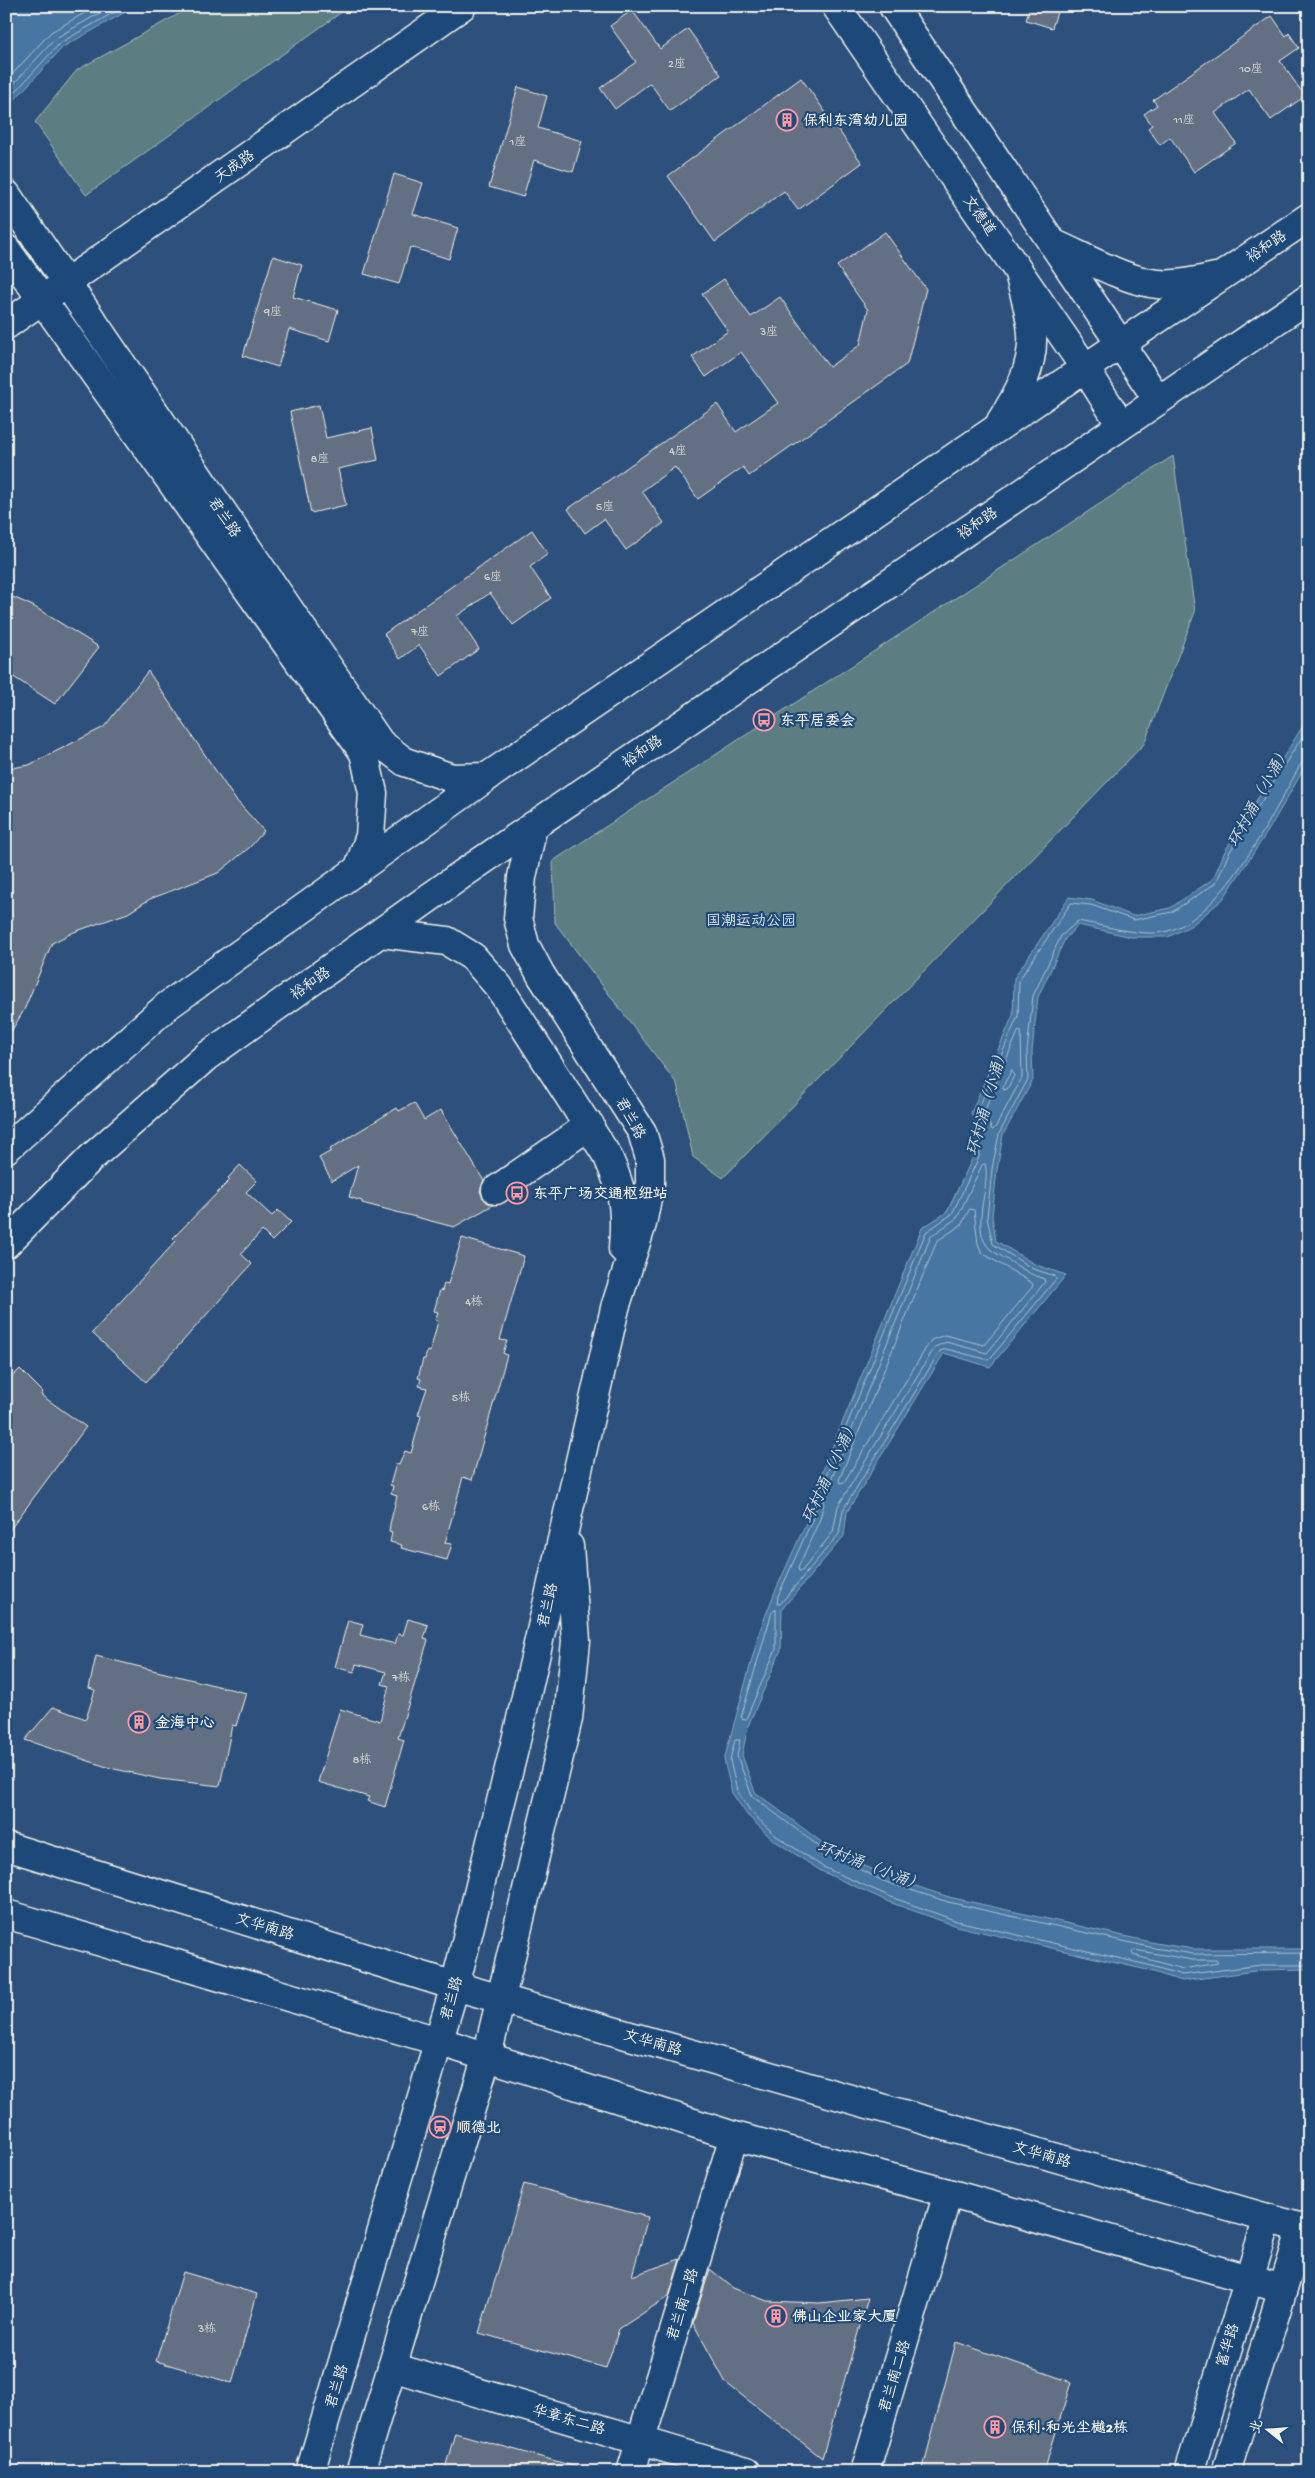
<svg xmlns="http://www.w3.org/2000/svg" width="1315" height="2478" font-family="'Gochi Hand','LXGW WenKai TC',sans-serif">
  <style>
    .green { fill: #5c7e83; stroke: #a8b8b6 }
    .water { fill: #4676a2; stroke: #8ca7be }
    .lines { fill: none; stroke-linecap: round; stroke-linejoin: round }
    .shore { stroke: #aec0cc; stroke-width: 1 }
    .building { fill: #646f84; stroke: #f4f1e8 }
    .minor-casing { stroke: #f4f1e8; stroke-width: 31 }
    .major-casing { stroke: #f4f1e8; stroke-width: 31 }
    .minor { stroke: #1f4a7a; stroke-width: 28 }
    .major { stroke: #1f4a7a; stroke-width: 28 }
    .labels { text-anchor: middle; stroke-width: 4.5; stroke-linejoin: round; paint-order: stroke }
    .number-label { font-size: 12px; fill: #d0d0cf }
    .poi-label { font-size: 15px; font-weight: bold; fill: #f4f1e8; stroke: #1f4a7a; text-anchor: start }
    .street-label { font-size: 15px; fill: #f4f1e8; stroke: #1f4a7a }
    .park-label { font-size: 15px; fill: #dde0d9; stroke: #1f4a7a }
    .water-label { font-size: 16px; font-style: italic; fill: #dadfde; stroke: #1f4a7a }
  </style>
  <rect width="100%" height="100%" fill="#2d517c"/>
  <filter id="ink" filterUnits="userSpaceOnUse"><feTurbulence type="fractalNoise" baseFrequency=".02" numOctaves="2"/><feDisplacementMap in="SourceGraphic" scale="10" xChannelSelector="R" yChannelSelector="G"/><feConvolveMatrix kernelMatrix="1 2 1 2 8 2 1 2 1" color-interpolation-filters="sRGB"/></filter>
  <g filter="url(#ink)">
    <g class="green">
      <polygon points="193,6 350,6 86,195 35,122 77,70"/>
      <polygon points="1173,456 1195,612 1144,744 723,1178 693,1157 677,1084 555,923 553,861"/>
    </g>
    <g class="water">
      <polygon points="16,6 136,6 63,47 6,109 6,16"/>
      <polygon points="1309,716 1309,760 1268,831 1223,899 1192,925 1168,937 1132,937 1078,925 1065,939 1038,997 1032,1051 1033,1080 1003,1135 997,1170 992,1217 996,1241 1036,1265 1066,1275 990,1367 944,1353 847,1512 844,1536 782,1609 781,1650 748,1726 742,1755 755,1792 832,1850 885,1876 949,1897 1155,1943 1194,1949 1309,1949 1309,1969 1262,1970 1182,1981 1147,1970 956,1926 889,1902 821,1871 772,1839 747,1815 732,1793 724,1760 760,1630 774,1594 810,1514 816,1487 922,1228 947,1212 974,1155 979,1127 971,1113 1013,1015 1014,978 1069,897 1092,900 1133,916 1170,908 1213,879 1225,851"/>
    </g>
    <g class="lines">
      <g class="shore">
        <polyline points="6,81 51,32 97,6"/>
        <polyline points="6,92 56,38 112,6"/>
        <polyline points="6,102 60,43 125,6"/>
        <path d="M 1309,726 L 1229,853 L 1216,883 L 1172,912 L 1134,920 L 1091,905 L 1071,903 L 1019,980 L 1018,1016 L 977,1112 L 984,1127 L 979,1157 L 952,1214 L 926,1232 L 821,1488 L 814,1516 L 778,1596 L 777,1604 L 780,1604 L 839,1534 L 843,1510 L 940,1351 L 946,1349 L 989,1360 L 1056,1279 L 1055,1276 L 1033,1269 L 993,1244 L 987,1218 L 992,1169 L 999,1134 L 1028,1079 L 1027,1051 L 1033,996 L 1061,936 L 1078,921 C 1103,925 1143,938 1168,931 C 1225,915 1274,811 1302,762 L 1309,759"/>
        <polygon points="1021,1031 1022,1078 995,1128 992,1130 984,1112 1018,1032"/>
        <polygon points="1012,1070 1014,1076 1007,1089 1004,1090 1003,1087"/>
        <path d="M 985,1164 C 992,1185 968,1230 991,1250 L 1031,1274 L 1044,1279 L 1045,1282 L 987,1353 L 946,1342 L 935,1347 L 838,1506 L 833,1532 L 802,1571 L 799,1571 L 798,1568 L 820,1519 L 827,1490 L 931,1236 L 957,1218 L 982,1165 Z"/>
        <polygon points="970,1209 974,1210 978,1244 982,1253 1032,1283 1033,1286 984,1345 945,1335 931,1340 844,1482 840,1483 839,1480 937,1241 961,1225"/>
        <polygon points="776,1610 776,1649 746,1719 743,1720 741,1717 772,1612"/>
        <polygon points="1134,1950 1193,1960 1216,1960 1218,1963 1183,1969 1133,1955 1132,1952"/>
        <polyline points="1309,1953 1194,1954 1154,1948 948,1902 883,1881 829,1854 752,1796 737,1756 740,1740 735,1740 730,1760 737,1791 751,1812 775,1835 823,1867 891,1897 957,1921 1148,1965 1182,1975 1261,1965 1309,1965"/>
      </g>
    </g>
    <g class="building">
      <polygon points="1030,6 1059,6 1052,28 1026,20"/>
      <polygon points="632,10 660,49 688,29 721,75 670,111 650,83 615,109 600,88 636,62 610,26"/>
      <polygon points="1272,16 1286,36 1289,33 1299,48 1280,61 1305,96 1271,120 1249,89 1215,113 1236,143 1194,172 1170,137 1160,145 1148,128 1152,125 1144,114 1157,105 1153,100"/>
      <polygon points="801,78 862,163 798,210 784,191 715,242 668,176"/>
      <polygon points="518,87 547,96 538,128 582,141 573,172 534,160 523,197 489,187"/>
      <polygon points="394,174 423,183 413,214 458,228 449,259 410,247 399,284 364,274"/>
      <polygon points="885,232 926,289 907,364 749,476 743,467 698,499 675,467 642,491 664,523 626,550 604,519 585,533 568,509 717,404 736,432 778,403 741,352 706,377 692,357 728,331 702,294 724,279 751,317 780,297 829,367 860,345 868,310 837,266"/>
      <polygon points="273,256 302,265 293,297 338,310 329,341 289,329 278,367 243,356"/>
      <polygon points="319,405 326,438 372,428 378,460 338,469 346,505 311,513 290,412"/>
      <polygon points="532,530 548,554 530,567 551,598 513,625 490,593 457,616 479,649 441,676 419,645 400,659 384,634"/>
      <polygon points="6,594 33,606 99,647 55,704 6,672"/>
      <polygon points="148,671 235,799 264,831 250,847 218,873 150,899 128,913 74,932 52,943 24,1010 6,1040 6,769 29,765 104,727"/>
      <polygon points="414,1103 424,1120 441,1110 484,1181 480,1191 483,1198 493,1205 454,1227 362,1203 362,1201 349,1197 358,1165 332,1181 319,1158 331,1151 330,1149 397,1108 399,1111"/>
      <polygon points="240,1165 257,1181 246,1192 272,1216 278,1210 291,1222 272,1241 262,1231 241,1254 252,1264 146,1382 92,1333 176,1241 173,1238 230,1180 228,1178"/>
      <polygon points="462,1238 524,1256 500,1340 507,1341 503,1353 507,1355 472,1480 463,1477 445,1543 452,1544 447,1560 401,1548 402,1545 390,1542 392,1533 389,1532 390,1524 397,1496 391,1494 393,1486 390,1485 396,1464 399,1465 405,1451 411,1453 421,1416 418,1415 427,1388 419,1386 421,1379 418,1378 423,1359 425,1359 427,1351 430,1352 438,1321 435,1320 438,1312 434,1311 440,1290 442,1291 444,1283 448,1284"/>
      <polygon points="20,1369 43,1392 41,1395 86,1427 6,1535 6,1383"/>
      <polygon points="408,1619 428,1625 424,1639 428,1640 398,1738 404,1740 385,1807 367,1801 369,1797 318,1782 340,1709 380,1721 389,1686 382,1684 386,1672 356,1664 354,1672 335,1667 348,1620 363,1624 360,1635 395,1644 398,1634 403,1635"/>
      <polygon points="96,1656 246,1693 236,1726 232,1725 220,1786 160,1779 110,1768 25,1740 53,1707 86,1719 95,1690 89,1688"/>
      <polygon points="524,2184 648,2217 632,2276 680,2259 669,2296 619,2329 606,2368 479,2333"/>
      <polygon points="710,2269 733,2288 767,2301 819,2303 868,2298 822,2458 726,2383 693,2323"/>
      <polygon points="183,2272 257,2294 232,2383 156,2361"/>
      <polygon points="956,2342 1071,2382 1044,2472 922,2472"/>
      <polygon points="455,2433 577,2467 576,2472 444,2472"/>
    </g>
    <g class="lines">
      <g class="minor-casing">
        <g id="minor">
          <polyline points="836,6 1085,368 1121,425"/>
          <polyline points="893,6 1158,400"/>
          <polyline points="6,194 380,743 405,762 452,778 487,777"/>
          <polyline points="6,249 364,753 373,793 370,836 358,870"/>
          <polyline points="6,325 462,6"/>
          <path d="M 381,933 L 447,941 L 473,957 L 499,987 L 608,1157 C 624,1193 626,1210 623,1249"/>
          <polyline points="496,1190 590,1125"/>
          <polyline points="392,2367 746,2472"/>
          <polyline points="310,2472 455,1986 515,1745 615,1308 642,1224 650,1183 650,1159 642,1132 541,975 525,945 518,918 522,877 533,826"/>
          <polyline points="360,2472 487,2056 568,1719 576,1641 569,1546"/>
          <polyline points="631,2472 734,2136"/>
          <polyline points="865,2472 948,2193"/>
        </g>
      </g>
      <g class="major-casing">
        <g id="major">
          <path d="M 1052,243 C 1083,256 1125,281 1158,284 C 1177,286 1197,281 1216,277"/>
          <path d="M 1001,421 C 1018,395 1034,366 1032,334 C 1031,314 1024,293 1019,273"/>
          <polyline points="6,1149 167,1006 487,777 1085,368 1309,217"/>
          <polyline points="6,1244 91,1158 207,1056 464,873 1309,298"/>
          <polyline points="6,1846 455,1986 1302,2228 1226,2472"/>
          <polyline points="6,1914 438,2041 734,2136 948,2193 1283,2289"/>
          <polyline points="1189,2472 1268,2218"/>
        </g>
      </g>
      <use href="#minor" class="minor"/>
      <use href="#major" class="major"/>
    </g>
  </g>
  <defs>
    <g id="building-ring" transform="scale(1.125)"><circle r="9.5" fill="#1f4a7a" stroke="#ff9aa2" stroke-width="1.5"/><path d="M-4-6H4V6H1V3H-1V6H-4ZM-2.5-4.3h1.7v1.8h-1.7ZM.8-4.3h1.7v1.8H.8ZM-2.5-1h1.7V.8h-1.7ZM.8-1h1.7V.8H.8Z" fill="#ff9aa2"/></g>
    <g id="bus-ring" transform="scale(1.125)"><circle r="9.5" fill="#1f4a7a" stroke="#ff9aa2" stroke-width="1.5"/><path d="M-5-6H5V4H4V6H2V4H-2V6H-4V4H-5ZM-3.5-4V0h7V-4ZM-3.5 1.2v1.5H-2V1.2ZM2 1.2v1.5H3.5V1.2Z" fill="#ff9aa2"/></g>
    <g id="station-ring" transform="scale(1.125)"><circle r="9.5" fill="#1f4a7a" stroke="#ff9aa2" stroke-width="1.5"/><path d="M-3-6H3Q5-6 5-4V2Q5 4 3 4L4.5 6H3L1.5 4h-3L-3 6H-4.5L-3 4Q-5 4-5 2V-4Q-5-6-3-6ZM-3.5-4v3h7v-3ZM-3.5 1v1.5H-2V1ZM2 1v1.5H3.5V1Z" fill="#ff9aa2"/></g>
  </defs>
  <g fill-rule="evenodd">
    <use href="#building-ring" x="787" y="120"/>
    <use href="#bus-ring" x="764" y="720"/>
    <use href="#bus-ring" x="517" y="1193"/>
    <use href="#building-ring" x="139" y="1722"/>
    <use href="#station-ring" x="440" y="2127"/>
    <use href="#building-ring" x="776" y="2316"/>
    <use href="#building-ring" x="995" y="2427"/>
  </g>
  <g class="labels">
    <g class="number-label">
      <text x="677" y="67">2座</text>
      <text x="1251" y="72">10座</text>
      <text x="1184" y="123">11座</text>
      <text x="518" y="145">1座</text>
      <text x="273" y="315">9座</text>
      <text x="769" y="335">3座</text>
      <text x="678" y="454">4座</text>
      <text x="320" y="462">8座</text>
      <text x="605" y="510">5座</text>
      <text x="493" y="580">6座</text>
      <text x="420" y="635">7座</text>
      <text x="474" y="1305">4栋</text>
      <text x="461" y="1401">5栋</text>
      <text x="431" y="1510">6栋</text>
      <text x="401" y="1681">7栋</text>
      <text x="362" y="1763">8栋</text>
      <text x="207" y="2332">3栋</text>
    </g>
    <g class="poi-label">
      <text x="803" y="125">保利东湾幼儿园</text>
      <text x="780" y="725">东平居委会</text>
      <text x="533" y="1198">东平广场交通枢纽站</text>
      <text x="155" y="1727">金海中心</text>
      <text x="456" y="2132">顺德北</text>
      <text x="792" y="2321">佛山企业家大厦</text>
      <text x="1011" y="2432">保利·和光尘樾2栋</text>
    </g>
    <g class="street-label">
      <text transform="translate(234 166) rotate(-35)" y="5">天成路</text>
      <text transform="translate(980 215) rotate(55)" y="5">文德道</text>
      <text transform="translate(1266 246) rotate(-34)" y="5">裕和路</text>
      <text transform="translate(225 517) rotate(56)" y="5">君兰路</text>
      <text transform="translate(977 523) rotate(-34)" y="5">裕和路</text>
      <text transform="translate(642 751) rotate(-34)" y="5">裕和路</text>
      <text transform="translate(310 983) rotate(-35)" y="5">裕和路</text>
      <text transform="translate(631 1118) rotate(61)" y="5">君兰路</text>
      <text transform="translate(547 1605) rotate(-77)" y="5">君兰路</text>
      <text transform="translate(265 1926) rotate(17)" y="5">文华南路</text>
      <text transform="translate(451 1998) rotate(-74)" y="5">君兰路</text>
      <text transform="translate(653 2042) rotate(16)" y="5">文华南路</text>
      <text transform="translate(1042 2154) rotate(16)" y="5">文华南路</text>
      <text transform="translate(682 2304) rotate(-73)" y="5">君兰南一路</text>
      <text transform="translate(1227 2345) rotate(-73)" y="5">富华路</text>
      <text transform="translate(894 2376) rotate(-73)" y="5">君兰南二路</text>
      <text transform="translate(336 2386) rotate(-73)" y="5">君兰路</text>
      <text transform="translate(569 2419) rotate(16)" y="5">华章东二路</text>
    </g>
    <g class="park-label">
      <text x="751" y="925">国潮运动公园</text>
    </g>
    <g class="water-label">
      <text transform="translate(1258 796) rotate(-61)" y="6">环村涌（小涌）</text>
      <text transform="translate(986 1101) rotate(-74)" y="6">环村涌（小涌）</text>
      <text transform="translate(829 1471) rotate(-65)" y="6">环村涌（小涌）</text>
      <text transform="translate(871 1865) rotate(21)" y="6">环村涌（小涌）</text>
    </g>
  </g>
  <rect width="1315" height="2478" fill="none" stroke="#1f4a7a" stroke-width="25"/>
  <rect x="12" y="12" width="1290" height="2453" fill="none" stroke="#f4f1e8" stroke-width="2" filter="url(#ink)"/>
  <g transform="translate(1268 2430) rotate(287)" stroke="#1f4a7a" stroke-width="4" paint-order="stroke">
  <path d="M0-4L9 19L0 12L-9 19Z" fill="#f4f1e8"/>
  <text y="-8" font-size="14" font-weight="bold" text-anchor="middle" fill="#f4f1e8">北</text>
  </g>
</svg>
